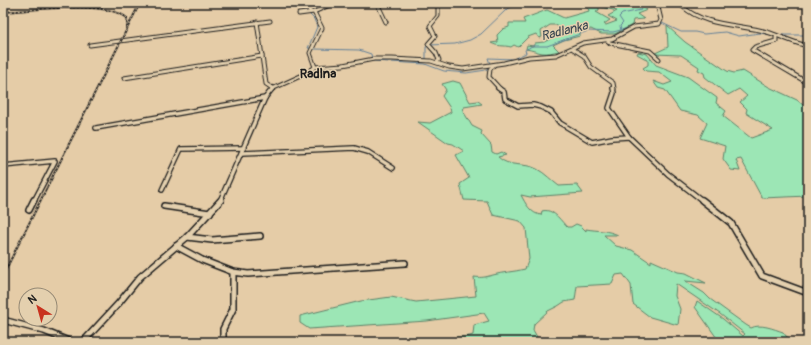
<svg xmlns="http://www.w3.org/2000/svg" width="811" height="345" font-family="Pangolin,sans-serif">
  <style>
    .green { fill: #9ce6b5; stroke: #5c8168 }
    .lines { fill: none; stroke-linecap: round; stroke-linejoin: round }
    .stream { stroke: #617f98; stroke-width: 1 }
    .minor-far2-casing { stroke: #1c1c1c; stroke-width: 5 }
    .minor-far1-casing { stroke: #1c1c1c; stroke-width: 6 }
    .minor-casing { stroke: #1c1c1c; stroke-width: 8 }
    .minor-far2 { stroke: #e4d0ae; stroke-width: 3 }
    .minor-far1 { stroke: #e4d0ae; stroke-width: 3.5 }
    .minor { stroke: #e4d0ae; stroke-width: 5 }
    .rail-casing { stroke: #1c1c1c; stroke-width: 2 }
    .rail { stroke: #e4d0ae; stroke-width: 1; stroke-dasharray: 2; stroke-linecap: butt }
    .labels { text-anchor: middle; stroke-width: 3; stroke-linejoin: round; paint-order: stroke }
    .far-water-label { font-size: 13px; font-style: italic; fill: #394550; stroke: #e4d0ae }
    .far-quarter-label { font-size: 13px; font-weight: bold; fill: #1c1c1c; stroke: #e4d0ae }
  </style>
  <rect width="100%" height="100%" fill="#e5cca7"/>
  <filter id="ink" filterUnits="userSpaceOnUse"><feTurbulence type="fractalNoise" baseFrequency=".025" numOctaves="2"/><feDisplacementMap in="SourceGraphic" scale="8" xChannelSelector="R" yChannelSelector="G"/><feConvolveMatrix kernelMatrix="1 2 1 2 8 2 1 2 1" color-interpolation-filters="sRGB"/></filter>
  <g filter="url(#ink)">
    <g class="green">
      <path d="M 573,3 L 581,3 L 583,5 L 593,3 L 599,6 L 599,10 L 596,12 L 610,20 L 604,24 L 606,25 L 617,21 L 608,16 L 617,11 L 601,7 L 608,3 L 638,3 L 647,10 L 637,14 L 644,19 L 633,20 L 632,25 L 615,34 L 601,34 L 591,29 L 580,31 L 580,36 L 564,40 L 553,45 L 559,51 C 554,52 547,54 542,53 C 537,52 532,50 526,49 L 527,45 L 533,46 L 535,43 L 544,42 L 550,39 L 550,35 L 556,35 L 563,31 L 556,25 L 550,25 L 541,31 L 542,37 L 539,38 L 536,34 L 528,37 L 518,47 L 514,45 L 511,47 C 503,45 498,47 491,43 L 498,42 L 497,35 L 503,29 L 509,27 L 509,23 L 525,23 L 523,19 L 547,10 L 564,18 L 589,11 L 588,8 Z"/>
      <polygon points="667,26 685,42 727,71 734,73 743,71 769,87 797,100 808,109 808,196 762,198 741,159 736,160 740,171 731,170 723,159 725,146 700,138 707,123 698,115 680,111 665,90 658,88 653,81 664,85 672,82 659,72 646,71 643,68 648,65 648,60 637,54 638,52 647,54 656,65 688,77 717,98 716,103 726,111 723,116 751,138 773,130 746,113 747,109 740,102 747,96 739,89 728,95 705,77 704,73 698,70 699,67 681,55 653,54 668,47"/>
      <path d="M 453,81 L 460,83 L 470,102 L 478,101 L 482,104 L 464,107 L 463,111 L 472,126 L 482,131 L 481,134 L 491,145 L 492,152 L 496,154 L 501,152 L 506,155 L 498,157 C 509,168 524,162 537,169 C 545,173 552,181 559,186 L 577,185 L 583,193 L 530,197 L 521,195 C 525,203 531,214 541,215 L 542,211 C 553,208 560,220 567,227 L 571,227 L 576,224 L 581,226 L 586,231 L 586,229 C 597,231 608,230 618,235 L 604,235 L 616,246 L 632,250 L 651,263 L 651,260 L 678,272 L 686,273 L 706,283 L 685,281 L 704,293 L 710,299 L 746,325 L 751,328 C 760,323 774,329 783,332 L 786,336 L 794,342 L 717,342 L 719,341 L 695,307 L 697,301 L 723,319 L 743,336 L 745,334 L 720,314 L 676,284 L 675,296 L 680,309 L 678,325 L 650,317 L 633,304 L 631,285 L 623,274 L 616,275 L 612,284 L 577,286 L 575,300 L 564,302 L 558,306 L 548,311 L 534,324 L 533,330 L 540,342 L 441,342 C 450,335 463,339 473,335 L 474,325 L 489,321 L 484,313 L 427,321 L 309,329 L 300,323 L 300,316 L 361,301 L 391,297 L 416,302 L 476,296 L 474,277 C 483,278 485,277 493,275 C 503,272 514,272 525,269 L 529,259 L 526,228 L 520,221 L 493,215 L 487,201 L 464,200 L 460,184 L 469,178 L 456,155 L 464,151 L 453,144 L 448,143 L 418,122 L 430,123 L 451,112 L 450,108 L 442,96 L 446,90 L 442,84 Z"/>
    </g>
    <g class="lines">
      <g class="stream">
        <polyline points="300,3 307,12"/>
        <polyline points="309,14 314,19 317,27 308,48 311,48"/>
        <polyline points="662,23 681,32 695,32 704,34 725,32 739,36 760,33 772,35"/>
        <polyline points="621,30 620,26 623,23 619,17 622,14 641,10 636,3"/>
        <polyline points="781,35 808,35"/>
        <polyline points="429,45 455,44 470,40 481,34 507,9 521,3"/>
        <polyline points="314,49 359,50 371,54 372,59"/>
        <polyline points="426,59 426,47 428,46"/>
        <polyline points="373,61 425,64 444,71 466,73 486,70 489,66"/>
        <polyline points="490,64 488,58 513,59 526,53 525,50 532,46 547,46 588,31 613,32 629,28"/>
      </g>
      <g class="minor-far2-casing">
        <g id="minor-far2">
          <polyline points="303,3 311,12"/>
          <polyline points="333,3 341,3"/>
          <polyline points="377,3 386,22"/>
          <path d="M 682,3 L 682,6 C 705,27 739,24 767,32 C 781,36 793,43 808,46"/>
          <polyline points="98,6 99,3"/>
          <polyline points="314,12 322,28 310,53 315,67"/>
          <polyline points="299,14 314,12 334,3"/>
          <polyline points="257,22 266,84 272,88"/>
          <polyline points="776,37 776,41 755,47 752,50 808,83"/>
          <polyline points="607,40 610,43 650,51 659,59"/>
          <polyline points="90,45 270,21"/>
          <polyline points="573,49 584,56 591,67 613,83 614,89"/>
          <polyline points="437,62 439,60 436,53 428,44 435,36 430,26 438,16 438,3"/>
          <polyline points="494,65 490,69 489,77 500,89"/>
          <polyline points="124,78 262,56"/>
          <polyline points="272,89 307,73 315,67 343,65 374,59 392,59 431,61 449,67 463,69 504,63 529,57 556,55 583,43 612,39 634,27 659,24 661,20 657,3"/>
        </g>
      </g>
      <g class="minor-far1-casing">
        <g id="minor-far1">
          <polyline points="498,88 504,92 505,99 518,106 533,105 541,107 551,112 560,123 592,142 612,138 629,137"/>
          <polyline points="613,88 614,93 609,108 629,137 668,174 703,201"/>
          <polyline points="96,128 265,98"/>
          <polyline points="242,153 354,148 368,152 393,168"/>
          <polyline points="3,166 55,161 34,201"/>
          <polyline points="162,190 181,149 244,148"/>
          <polyline points="220,201 265,98 273,88"/>
        </g>
      </g>
      <g class="minor-casing">
        <g id="minor">
          <polyline points="702,200 731,223 762,276 808,293"/>
          <polyline points="164,206 210,213"/>
          <polyline points="29,210 34,200"/>
          <polyline points="187,237 212,240 260,236"/>
          <polyline points="176,246 202,260 233,272 233,309 223,329 223,342"/>
          <polyline points="233,272 248,274 405,263"/>
          <polyline points="3,320 44,331 71,342"/>
          <polyline points="83,342 118,304 140,277 187,237 221,200"/>
        </g>
      </g>
      <use href="#minor-far2" class="minor-far2"/>
      <use href="#minor-far1" class="minor-far1"/>
      <use href="#minor" class="minor"/>
      <g class="rail-casing">
        <g id="rail">
          <path d="M 3,12 C 33,10 106,0 127,18 L 127,27"/>
          <polyline points="3,275 140,3"/>
        </g>
      </g>
      <use href="#rail" class="rail"/>
    </g>
  </g>
  <g class="labels">
    <g class="far-water-label">
      <text transform="translate(564 30) rotate(-14)" y="5">Radlanka</text>
    </g>
    <g class="far-quarter-label">
      <text x="318" y="78">Radlna</text>
    </g>
  </g>
  <rect width="811" height="345" fill="none" stroke="#e4d0ae" stroke-width="16"/>
  <rect x="8" y="8" width="795" height="329" fill="none" stroke="#1c1c1c" stroke-width="1.5" filter="url(#ink)"/>
  <g transform="translate(38 307) rotate(323)"><circle r="19" fill="#e4d0ae" stroke="#948874"/>
  <path d="M0-3L7 15L0 10L-7 15Z" fill="#c8321e"/>
  <text y="-6" font-size="11" font-weight="bold" text-anchor="middle" fill="#1c1c1c">N</text>
  </g>
</svg>
